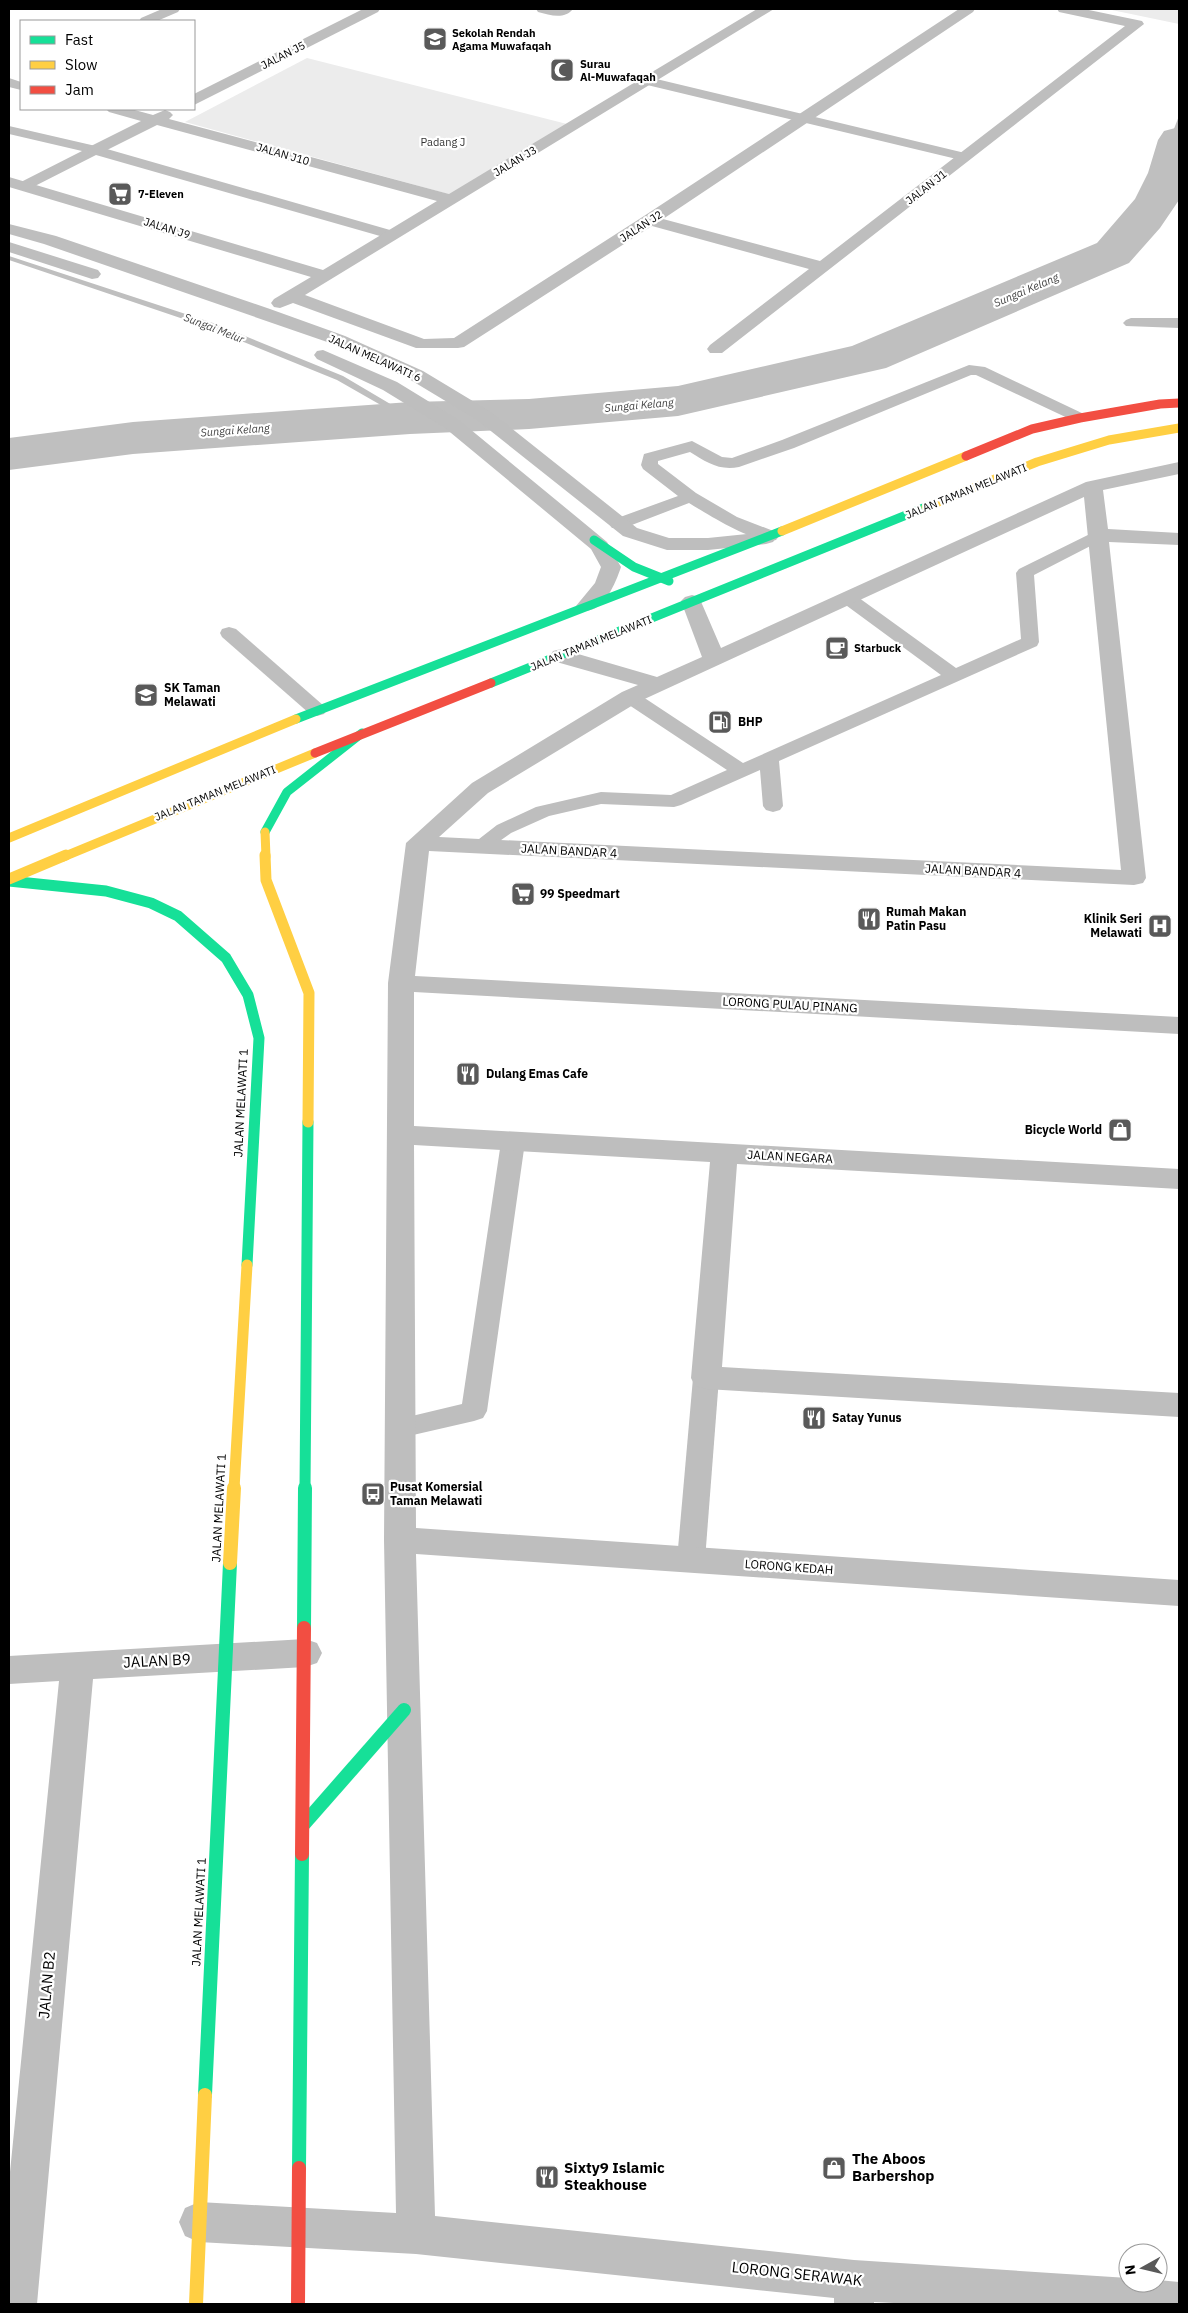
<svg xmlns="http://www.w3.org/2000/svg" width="1188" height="2313" font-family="'IBM Plex Sans',sans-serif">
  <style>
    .green { fill: #ececec }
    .water { fill: #bfbfbf }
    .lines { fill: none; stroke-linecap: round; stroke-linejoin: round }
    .stream { fill: #bfbfbf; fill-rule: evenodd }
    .river { fill: #bfbfbf; fill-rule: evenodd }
    .lane { fill: #bebebe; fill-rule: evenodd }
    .street { fill: #bebebe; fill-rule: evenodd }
    .fast-far2 { stroke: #16e098; stroke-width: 9 }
    .fast-far1 { stroke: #16e098; stroke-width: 11 }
    .fast { stroke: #16e098; stroke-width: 14 }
    .slow-far2 { stroke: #ffcf43; stroke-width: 9 }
    .slow-far1 { stroke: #ffcf43; stroke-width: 11 }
    .slow { stroke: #ffcf43; stroke-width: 14 }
    .jam-far1 { stroke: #f24e42; stroke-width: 9 }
    .jam { stroke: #f24e42; stroke-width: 14 }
    .labels { text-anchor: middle; stroke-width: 4.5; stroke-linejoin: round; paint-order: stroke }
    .far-poi-label { font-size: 11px; font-weight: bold; fill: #000; stroke: #fff; text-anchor: start }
    .far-street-label { font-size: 11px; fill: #000; stroke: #fff }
    .far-park-label { font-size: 11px; fill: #333; stroke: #fff }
    .far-water-label { font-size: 11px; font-style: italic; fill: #444; stroke: #fff }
    .poi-label { font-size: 12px; font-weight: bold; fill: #000; stroke: #fff; text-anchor: start }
    .street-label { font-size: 12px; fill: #000; stroke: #fff }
    .near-street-label { font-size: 15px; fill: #000; stroke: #fff }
    .near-poi-label { font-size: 15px; font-weight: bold; fill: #000; stroke: #fff; text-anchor: start }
  </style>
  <rect width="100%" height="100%" fill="#fff"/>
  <g class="green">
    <polygon points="1107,9 1179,9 1179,24"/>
    <polygon points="307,58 567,124 452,195 185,122"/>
  </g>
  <polygon class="water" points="1179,116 1179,169 1176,179 1138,244 1095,275 1035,294 1019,288 1039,276 1080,261 1106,246 1143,198 1159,167"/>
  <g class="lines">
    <polygon class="stream" points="9,256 213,323 343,376 414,418 407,420 337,380 207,327 9,260"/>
    <polygon class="river" points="1179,127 1179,200 1160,228 1129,263 886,368 678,416 529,429 410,434 133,454 9,470 9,438 133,422 410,402 529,399 678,386 852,346 1097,243 1135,199 1148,173 1158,140 1164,131"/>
    <g class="lane">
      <polygon points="648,77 965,153 972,157 965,161 643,84 642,81"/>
      <polygon points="9,126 100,147 397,232 399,235 397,238 387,238 96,155 29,189 19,189 17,186 19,183 82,151 9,134"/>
      <polygon points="1131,318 1179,318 1179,328 1126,326 1123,323 1126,320"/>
      <path d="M 969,365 L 985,367 L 1086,415 L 1088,418 L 1086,421 L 1074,421 L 976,375 L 971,375 L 794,448 L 739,467 C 719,471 706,462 690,452 L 658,461 L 658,464 L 696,493 L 737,517 L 776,532 L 779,536 L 776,540 C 756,545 707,514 689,503 L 624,528 L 612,528 L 609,524 L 612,520 L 678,496 L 643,469 L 641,465 L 644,454 L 692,441 L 722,457 L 732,458 L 782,440 Z"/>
      <polygon points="1098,530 1104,531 1107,535 1104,539 1034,575 1039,642 1037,646 779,761 783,806 780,810 773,812 766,810 763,806 760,770 681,805 674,807 601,804 549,816 511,833 487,850 480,852 473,850 470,846 497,825 536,807 601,792 671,795 727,770 623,701 620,697 623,693 630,691 637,693 743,763 941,675 843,603 840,599 843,595 855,595 956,668 1021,639 1016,573 1019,569"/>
      <polygon points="229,627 236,629 324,706 327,710 324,714 317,716 310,714 222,637 220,633 222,629"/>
      <polygon points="513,1134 521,1136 525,1142 487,1411 483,1418 474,1421 400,1438 391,1435 387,1428 391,1421 462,1404 501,1142 505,1136"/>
      <polygon points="706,1368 715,1371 719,1378 705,1560 701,1568 691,1571 681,1568 677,1560 693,1378 697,1371"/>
    </g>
    <g class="street">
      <polygon points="162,9 180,9 178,12 157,21 139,21 141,18"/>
      <polygon points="363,9 380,9 378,12 194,105 194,94"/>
      <path d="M 536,9 L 573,9 C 564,20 550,15 538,12 Z"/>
      <polygon points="757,9 774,9 305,295 424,339 454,338 644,216 959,9 975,9 973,12 663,219 820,261 1125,26 1059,12 1057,9 1084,9 1142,21 1144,24 722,353 710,353 707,349 710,345 809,269 652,226 464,347 458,348 416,348 293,303 280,308 274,307 271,303 274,299 311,277 9,187 9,177 323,270 437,201 157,125 101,153 89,153 87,150 89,147 141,121 109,112 106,109 131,109 153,115 165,110 170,112 173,115 169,119 449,194"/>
      <polygon points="9,78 21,82 21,90 9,87"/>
      <polygon points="9,224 56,236 270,309 345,336 423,371 491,412 637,528 669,538 708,538 766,532 773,534 776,538 773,542 766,544 708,550 667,550 623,536 477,420 409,379 333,344 44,244 9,234"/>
      <polygon points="9,242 98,270 101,274 98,278 92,279 9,252"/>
      <path d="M 323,350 L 397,382 L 459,420 L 607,542 L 621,567 C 615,585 602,616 580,610 L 576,606 L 595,583 L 601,567 L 591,549 L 445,428 L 383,390 L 317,359 L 314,355 L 317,351 Z"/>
      <path d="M 1179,462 L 1179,474 L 1103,490 L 1108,529 L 1179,533 L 1179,545 L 1109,542 L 1146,878 L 1143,883 L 1134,885 L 429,851 L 415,976 L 1179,1017 L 1179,1034 L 414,992 L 414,1126 L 1179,1169 L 1179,1189 L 737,1164 L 722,1367 L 1179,1393 L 1179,1417 L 706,1389 L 695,1386 L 691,1378 L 710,1162 L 414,1145 L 416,1528 L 1179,1580 L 1179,1606 L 416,1554 L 435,2216 L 854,2260 L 1128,2278 L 1128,2283 L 1158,2283 L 1158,2280 L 1179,2282 L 1179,2304 L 913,2304 L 874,2302 L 874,2304 L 834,2304 L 834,2298 L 416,2254 L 199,2242 L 185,2236 L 179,2222 L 185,2208 L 199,2202 L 396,2213 L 384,1540 L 388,983 L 406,843 L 472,783 L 622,692 L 638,685 L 553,661 L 550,656 L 553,651 L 561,649 L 657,677 L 702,657 L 681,601 L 685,597 L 692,595 L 699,597 L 721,648 L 1086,482 ZM 1084,497 L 1121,870 L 439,837 L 488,793 L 638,702 Z"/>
      <polygon points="305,1639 317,1643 322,1653 317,1663 305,1667 93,1679 37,2304 9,2304 9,2182 59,1681 9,1684 9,1656"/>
    </g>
    <g class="fast-far2">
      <polyline points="594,540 634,567 669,581"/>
      <polyline points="491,683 926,507"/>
      <polyline points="296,719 782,531"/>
      <polyline points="265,832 287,792 362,733"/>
    </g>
    <g class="fast-far1">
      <polyline points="9,881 106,891 151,903 178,916 226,958 248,995 259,1038 247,1265"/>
      <polyline points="305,1489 308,1122"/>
    </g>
    <g class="fast">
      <polyline points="304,1628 305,1488"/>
      <polyline points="304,1824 404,1710"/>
      <polyline points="205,2095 230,1563"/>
      <polyline points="299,2168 302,1854"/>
    </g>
    <g class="slow-far2">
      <polyline points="926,507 1037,462 1109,440 1179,428"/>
      <polyline points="782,531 966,456"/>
      <polyline points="265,832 266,857"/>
      <polyline points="9,838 296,719"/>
      <polyline points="63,857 315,753"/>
    </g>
    <g class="slow-far1">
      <polyline points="265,855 266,880 309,993 308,1122"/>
      <polyline points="9,879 66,855"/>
      <polyline points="234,1489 247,1265"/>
    </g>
    <g class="slow">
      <polyline points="230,1563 234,1488"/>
      <polyline points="196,2304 205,2095"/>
    </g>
    <g class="jam-far1">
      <polyline points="966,456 1032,429 1080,418 1160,404 1179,403"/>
      <polyline points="315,753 491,683"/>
    </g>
    <g class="jam">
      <polyline points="302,1854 304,1628"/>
      <polyline points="298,2304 299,2168"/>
    </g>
  </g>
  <defs>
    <g id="school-square" transform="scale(1.25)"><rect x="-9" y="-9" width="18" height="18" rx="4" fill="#595959" stroke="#fff"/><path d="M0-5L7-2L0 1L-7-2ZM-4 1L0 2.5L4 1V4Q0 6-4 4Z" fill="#fff"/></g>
    <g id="mosque-square" transform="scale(1.25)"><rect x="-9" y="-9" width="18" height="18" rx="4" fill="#595959" stroke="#fff"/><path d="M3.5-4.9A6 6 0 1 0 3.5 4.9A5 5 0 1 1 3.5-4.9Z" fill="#fff"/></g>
    <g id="supermarket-square" transform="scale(1.25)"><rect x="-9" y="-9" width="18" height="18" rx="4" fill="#595959" stroke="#fff"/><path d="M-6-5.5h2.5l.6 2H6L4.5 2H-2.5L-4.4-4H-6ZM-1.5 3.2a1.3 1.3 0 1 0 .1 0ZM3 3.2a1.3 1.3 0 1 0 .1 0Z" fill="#fff"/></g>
    <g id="cafe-square" transform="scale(1.25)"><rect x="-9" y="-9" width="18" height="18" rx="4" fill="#595959" stroke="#fff"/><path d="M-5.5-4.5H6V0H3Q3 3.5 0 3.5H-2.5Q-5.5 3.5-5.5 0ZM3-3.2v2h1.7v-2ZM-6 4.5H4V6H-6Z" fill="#fff"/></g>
    <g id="fuel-square" transform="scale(1.25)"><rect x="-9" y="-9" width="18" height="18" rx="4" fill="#595959" stroke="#fff"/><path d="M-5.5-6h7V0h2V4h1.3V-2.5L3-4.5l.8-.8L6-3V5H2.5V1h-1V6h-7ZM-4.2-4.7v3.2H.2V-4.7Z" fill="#fff"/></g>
    <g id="restaurant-square" transform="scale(1.25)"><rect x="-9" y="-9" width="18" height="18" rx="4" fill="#595959" stroke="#fff"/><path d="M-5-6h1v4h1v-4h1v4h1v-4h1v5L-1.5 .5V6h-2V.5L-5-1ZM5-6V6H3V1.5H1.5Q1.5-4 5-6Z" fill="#fff"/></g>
    <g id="hospital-square" transform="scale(1.25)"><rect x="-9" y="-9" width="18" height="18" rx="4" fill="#595959" stroke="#fff"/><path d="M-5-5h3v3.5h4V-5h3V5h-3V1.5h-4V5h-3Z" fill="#fff"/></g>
    <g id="shop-square" transform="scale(1.25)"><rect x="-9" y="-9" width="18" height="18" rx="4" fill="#595959" stroke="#fff"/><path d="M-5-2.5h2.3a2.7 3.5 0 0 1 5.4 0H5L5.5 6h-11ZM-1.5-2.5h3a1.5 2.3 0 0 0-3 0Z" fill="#fff"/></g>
    <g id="bus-square" transform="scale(1.25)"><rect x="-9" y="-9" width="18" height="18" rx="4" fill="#595959" stroke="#fff"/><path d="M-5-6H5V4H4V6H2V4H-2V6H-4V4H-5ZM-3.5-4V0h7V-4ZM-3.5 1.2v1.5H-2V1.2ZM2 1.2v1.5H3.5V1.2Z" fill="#fff"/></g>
  </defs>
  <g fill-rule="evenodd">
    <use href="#school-square" x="435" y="39"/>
    <use href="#mosque-square" x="562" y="70"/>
    <use href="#supermarket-square" x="120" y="194"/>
    <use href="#cafe-square" x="837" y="648"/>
    <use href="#school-square" x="146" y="695"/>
    <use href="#fuel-square" x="720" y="722"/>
    <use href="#supermarket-square" x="523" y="894"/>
    <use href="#restaurant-square" x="869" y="919"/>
    <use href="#hospital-square" x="1160" y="926"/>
    <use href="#restaurant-square" x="468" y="1074"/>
    <use href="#shop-square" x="1120" y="1130"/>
    <use href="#restaurant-square" x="814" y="1418"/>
    <use href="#bus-square" x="373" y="1494"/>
    <use href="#shop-square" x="834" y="2168"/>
    <use href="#restaurant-square" x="547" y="2177"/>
  </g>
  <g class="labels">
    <g class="far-poi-label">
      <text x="452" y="37">Sekolah Rendah<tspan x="452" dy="13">Agama Muwafaqah</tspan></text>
      <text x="580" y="68">Surau<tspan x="580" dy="13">Al-Muwafaqah</tspan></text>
      <text x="138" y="198">7-Eleven</text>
      <text x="854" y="652">Starbuck</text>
    </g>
    <g class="far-street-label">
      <text transform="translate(283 55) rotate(-27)" y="4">JALAN J5</text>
      <text transform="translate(283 154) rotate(16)" y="4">JALAN J10</text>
      <text transform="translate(515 161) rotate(-31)" y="4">JALAN J3</text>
      <text transform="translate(926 187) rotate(-38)" y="4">JALAN J1</text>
      <text transform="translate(641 226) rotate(-33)" y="4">JALAN J2</text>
      <text transform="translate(167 228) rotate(17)" y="4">JALAN J9</text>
      <text transform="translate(375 358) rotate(24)" y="4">JALAN MELAWATI 6</text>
      <text transform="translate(966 491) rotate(-22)" y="4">JALAN TAMAN MELAWATI</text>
      <text transform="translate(591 643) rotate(-22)" y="4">JALAN TAMAN MELAWATI</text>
      <text transform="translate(215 793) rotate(-22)" y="4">JALAN TAMAN MELAWATI</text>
    </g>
    <g class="far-park-label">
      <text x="443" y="146">Padang J</text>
    </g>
    <g class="far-water-label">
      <text transform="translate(1026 290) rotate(-23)" y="4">Sungai Kelang</text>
      <text transform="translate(214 328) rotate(21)" y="4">Sungai Melur</text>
      <text transform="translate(639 405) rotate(-5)" y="4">Sungai Kelang</text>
      <text transform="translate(235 430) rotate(-4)" y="4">Sungai Kelang</text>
    </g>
    <g class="poi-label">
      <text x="164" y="692">SK Taman<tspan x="164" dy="14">Melawati</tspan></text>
      <text x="738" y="726">BHP</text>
      <text x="540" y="898">99 Speedmart</text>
      <text x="886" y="916">Rumah Makan<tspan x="886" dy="14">Patin Pasu</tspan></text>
      <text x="1142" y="923" text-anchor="end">Klinik Seri<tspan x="1142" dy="14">Melawati</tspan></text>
      <text x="486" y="1078">Dulang Emas Cafe</text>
      <text x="1102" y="1134" text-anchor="end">Bicycle World</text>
      <text x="832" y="1422">Satay Yunus</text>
      <text x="390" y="1491">Pusat Komersial<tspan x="390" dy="14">Taman Melawati</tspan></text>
    </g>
    <g class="street-label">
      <text transform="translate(569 851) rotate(3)" y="4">JALAN BANDAR 4</text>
      <text transform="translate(973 871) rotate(3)" y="4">JALAN BANDAR 4</text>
      <text transform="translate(790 1005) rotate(3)" y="4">LORONG PULAU PINANG</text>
      <text transform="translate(241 1103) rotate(-87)" y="4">JALAN MELAWATI 1</text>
      <text transform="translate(790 1157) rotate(3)" y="4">JALAN NEGARA</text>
      <text transform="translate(219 1508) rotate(-87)" y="4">JALAN MELAWATI 1</text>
      <text transform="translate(789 1567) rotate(4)" y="4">LORONG KEDAH</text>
      <text transform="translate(199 1912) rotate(-87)" y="4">JALAN MELAWATI 1</text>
    </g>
    <g class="near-street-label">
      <text transform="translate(157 1661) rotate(-3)" y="5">JALAN B9</text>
      <text transform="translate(47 1985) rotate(-85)" y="5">JALAN B2</text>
      <text transform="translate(797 2274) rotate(6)" y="5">LORONG SERAWAK</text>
    </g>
    <g class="near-poi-label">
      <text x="852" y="2164">The Aboos<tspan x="852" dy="17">Barbershop</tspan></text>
      <text x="564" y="2173">Sixty9 Islamic<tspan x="564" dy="17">Steakhouse</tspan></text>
    </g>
  </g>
  <rect width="1188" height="2313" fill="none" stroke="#000000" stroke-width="20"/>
  <rect x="20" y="20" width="175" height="90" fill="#ffffff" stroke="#999999"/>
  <rect x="30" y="36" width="25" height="8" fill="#16e098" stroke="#999999"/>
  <text x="65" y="45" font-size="15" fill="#000000">Fast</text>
  <rect x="30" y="61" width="25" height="8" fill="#ffcf43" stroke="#999999"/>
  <text x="65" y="70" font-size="15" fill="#000000">Slow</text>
  <rect x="30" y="86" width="25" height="8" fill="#f24e42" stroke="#999999"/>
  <text x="65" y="95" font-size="15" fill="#000000">Jam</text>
  <g transform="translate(1143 2268) rotate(262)"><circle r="24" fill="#ffffff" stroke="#999999"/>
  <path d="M0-4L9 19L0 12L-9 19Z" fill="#595959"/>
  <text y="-8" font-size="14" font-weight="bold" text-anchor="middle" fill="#000000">N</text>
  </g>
</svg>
